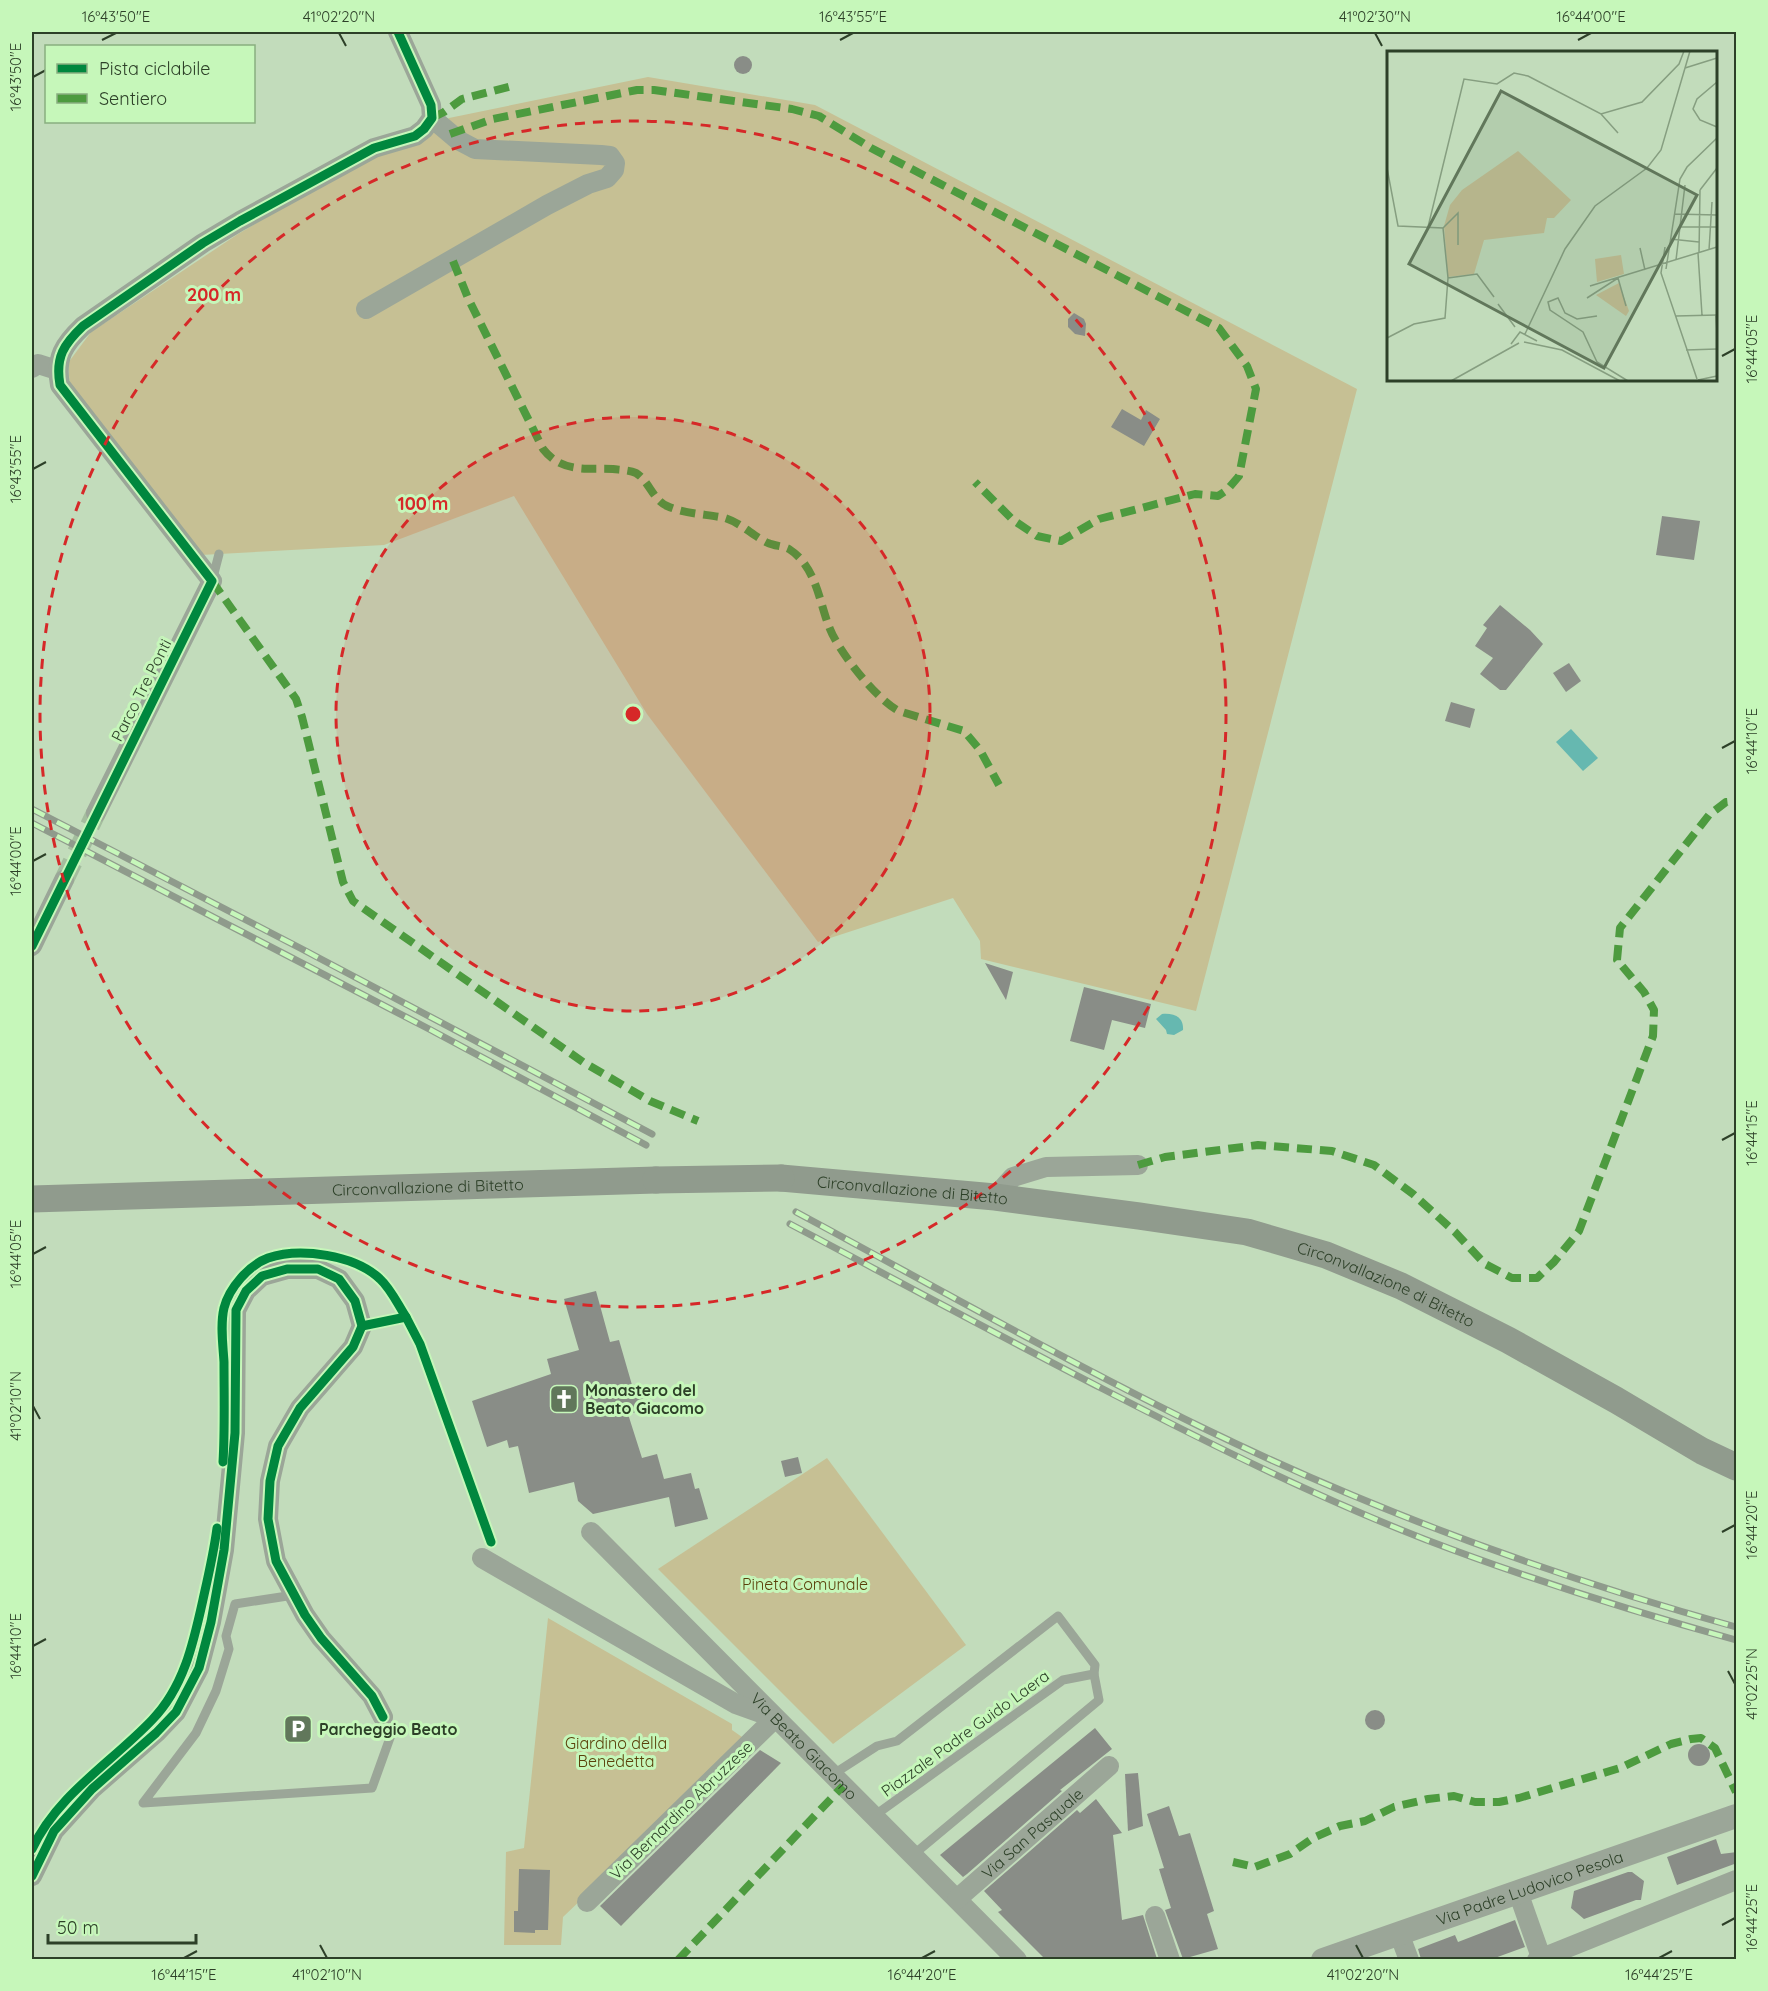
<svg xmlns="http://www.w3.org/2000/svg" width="1768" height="1991" font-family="Quicksand,sans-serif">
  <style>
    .green { fill: #c6c094 }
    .water { fill: #66b8b0 }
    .building { fill: #898d87 }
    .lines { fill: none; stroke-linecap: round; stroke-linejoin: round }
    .minor-tunnel { stroke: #a4bd9e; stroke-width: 20; stroke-dasharray: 20 10; stroke-linecap: butt }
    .service { stroke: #9ba698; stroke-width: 9 }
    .minor { stroke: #9ba698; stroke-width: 20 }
    .tertiary { stroke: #9ba698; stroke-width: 24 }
    .secondary { stroke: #909b8d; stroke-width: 27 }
    .rail-casing { stroke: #8f9b8c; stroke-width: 7 }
    .rail { stroke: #c6f7ba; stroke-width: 4.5; stroke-dasharray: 14; stroke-linecap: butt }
    .secondary-bridge { stroke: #909b8d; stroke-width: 27 }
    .quiet { stroke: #4d9b3f; stroke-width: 8; stroke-dasharray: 15 8; stroke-linecap: butt }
    .cycleway-casing { stroke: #c6f7ba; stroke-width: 13 }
    .cycleway { stroke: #00873e; stroke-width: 9 }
    .ticks { fill: none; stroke: #2d4028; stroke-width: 2 }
    .ring { fill: none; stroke: #d62828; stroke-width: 3; stroke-dasharray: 10 8 }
    .labels { text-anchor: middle; stroke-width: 6; stroke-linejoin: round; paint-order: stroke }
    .street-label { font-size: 16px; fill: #2d4028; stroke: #c6f7ba }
    .poi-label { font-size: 16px; font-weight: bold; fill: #2d4028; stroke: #c6f7ba; text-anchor: start }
    .park-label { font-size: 16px; fill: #5a400a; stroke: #c6f7ba }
    .inset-road { fill: none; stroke: #869e80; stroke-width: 1.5 }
    .view { fill: #61775b; fill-opacity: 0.15; stroke: #61775b; stroke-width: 3 }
    .inset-edge { fill: none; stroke: #2d4028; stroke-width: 3 }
    .centre { fill: #d62828; stroke: #c6f7ba; stroke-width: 3 }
    .ring-label { font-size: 18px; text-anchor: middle; font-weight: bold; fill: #d62828; stroke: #c6f7ba; stroke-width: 6; stroke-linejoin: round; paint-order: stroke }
    .neatline { fill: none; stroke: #2d4028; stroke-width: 2 }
    .ticks-label { font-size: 15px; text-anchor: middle; fill: #2d4028 }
  </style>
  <rect width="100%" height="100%" fill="#c2dcbb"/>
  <g class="green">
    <polygon points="648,77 815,105 1357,389 1196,1011 981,959 980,941 953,898 818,942 647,714 514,496 384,545 201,555 70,387 68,363 91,332 238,234 369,157 425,140 449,118"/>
    <polygon points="827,1458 966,1645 833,1744 658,1569"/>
    <polygon points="548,1618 732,1724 732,1730 742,1737 742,1746 563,1917 561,1945 504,1945 506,1852 524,1848"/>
  </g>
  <g class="water">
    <polygon points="1571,729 1598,758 1583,771 1556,742"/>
    <path d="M 1162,1014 C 1173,1013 1184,1016 1183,1030 L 1174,1035 L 1167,1034 L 1166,1030 L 1156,1019 Z"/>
  </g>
  <g class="building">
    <circle cx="743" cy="65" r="9"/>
    <polygon points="1074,313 1084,319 1086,324 1085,336 1075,334 1068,327 1068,319"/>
    <polygon points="1122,409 1141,420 1146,410 1160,419 1144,446 1111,427"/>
    <polygon points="1662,516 1700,521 1694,560 1656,555"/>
    <polygon points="1500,605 1530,630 1543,644 1506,690 1500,690 1480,674 1493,658 1475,646 1487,628 1483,625"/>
    <polygon points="1569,663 1581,681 1566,692 1553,673"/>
    <polygon points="1451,702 1475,709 1470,728 1445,721"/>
    <polygon points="985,963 1013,972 1006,1000"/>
    <polygon points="1084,987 1151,1004 1145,1028 1112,1020 1104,1050 1070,1041"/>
    <polygon points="596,1291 610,1342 619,1340 632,1385 639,1384 645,1410 628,1414 642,1458 657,1454 664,1479 691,1473 695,1489 699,1488 708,1519 675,1527 669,1497 593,1514 578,1501 574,1482 529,1493 518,1446 509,1448 507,1440 487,1447 472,1401 551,1374 547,1359 579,1350 564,1299"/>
    <polygon points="798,1457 802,1473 785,1477 781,1461"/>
    <circle cx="1375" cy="1720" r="10"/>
    <polygon points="1095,1728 1112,1749 1060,1790 1062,1791 967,1874 963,1877 940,1855"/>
    <circle cx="1699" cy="1755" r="11"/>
    <polygon points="760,1750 781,1763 621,1926 600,1906"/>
    <polygon points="1138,1773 1143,1826 1128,1831 1125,1774"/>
    <polygon points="1096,1799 1122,1833 1113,1835 1122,1920 1143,1915 1157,1959 1045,1959 998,1912 1002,1910 984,1891 1077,1810 1080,1813"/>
    <polygon points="1169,1806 1179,1836 1190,1833 1214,1911 1207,1914 1218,1949 1183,1959 1165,1910 1171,1908 1159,1869 1164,1868 1147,1814"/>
    <polygon points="1716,1839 1721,1854 1737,1852 1737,1863 1677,1885 1667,1857"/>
    <polygon points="519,1869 550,1870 548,1930 535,1930 535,1933 514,1932 514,1911 518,1911"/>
    <polygon points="1628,1872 1632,1872 1644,1881 1641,1900 1636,1900 1584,1919 1571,1908 1574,1891"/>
    <polygon points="1515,1920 1525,1947 1492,1959 1421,1959 1418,1949 1455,1935 1458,1942"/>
  </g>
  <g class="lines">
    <polyline class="minor-tunnel" points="64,880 96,813"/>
    <g class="service">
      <polyline points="212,581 219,554"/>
      <polyline points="294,1595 235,1604 226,1636 229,1649 216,1691 196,1733 143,1803 372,1788 391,1735 383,1717"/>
      <polyline points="832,1775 877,1746 897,1741 1058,1616 1095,1665 1094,1674"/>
      <polyline points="874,1816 1063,1680 1094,1674 1099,1700 913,1855"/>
    </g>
    <g class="minor">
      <polyline points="366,309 547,205 588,184 607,178 614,170 615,163 610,156 601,155 475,149 458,140 432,118"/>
      <polyline points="32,368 38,364 57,370"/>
      <path d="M 96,813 L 212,581 L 60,385 C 55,357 64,344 83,326 L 203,243 L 240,221 L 374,148 L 415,136 L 424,129 L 432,118 L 431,105 L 398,32"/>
      <polyline points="32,946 64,880"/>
      <polyline points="995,1197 1013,1177 1046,1167 1138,1165"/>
      <path id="s1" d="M 591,1532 L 1017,1960"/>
      <polyline points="482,1558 736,1704 775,1718 587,1902"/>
      <polyline points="32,1876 54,1831 92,1789 156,1733 176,1712 199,1668 211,1622 224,1550 235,1433 236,1310 246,1291 262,1276 287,1269 318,1269 339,1279 355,1301 362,1326 353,1347 300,1408 278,1446 270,1481 268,1519 276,1561 305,1615 321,1638 372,1696 383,1717"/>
      <polyline points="1518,1892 1542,1960"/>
      <path id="s2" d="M 957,1899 L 1109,1766"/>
      <polyline points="1155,1916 1170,1960"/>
      <polyline points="1399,1933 1409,1960"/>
      <polyline points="1537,1960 1736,1880"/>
    </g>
    <path class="tertiary" id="s3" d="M 1323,1960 L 1736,1816"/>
    <g class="secondary">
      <path id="s4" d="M 781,1178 L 995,1197 L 1139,1216 L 1247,1232 L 1326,1255 L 1401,1286 L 1508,1340 L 1616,1400 L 1702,1451 L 1736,1467"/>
      <path id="s5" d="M 32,1199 L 656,1180"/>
    </g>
    <g class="rail-casing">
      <g id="rail">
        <polyline points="32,809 300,948 652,1134"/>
        <polyline points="32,823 429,1029 646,1145"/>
        <path d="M 796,1212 C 930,1284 1062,1359 1199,1426 C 1371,1510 1552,1576 1736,1627"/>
        <path d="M 790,1224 C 894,1279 998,1335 1103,1389 C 1208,1443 1314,1496 1424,1539 C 1526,1578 1631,1611 1736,1640"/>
      </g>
    </g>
    <use href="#rail" class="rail"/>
    <polyline class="secondary-bridge" points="656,1180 781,1178"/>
    <g class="quiet">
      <polyline points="432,118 444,112 462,99 512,86"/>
      <polyline points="450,134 493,119 637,90 654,90 792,109 819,116 871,148 1219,328 1247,366 1256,389 1239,476 1227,490 1218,496 1195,494 1099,519 1061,541 1037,536 1013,520 975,482"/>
      <path d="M 453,261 L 468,298 L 543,449 C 562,473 585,468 613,469 C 621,470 629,470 636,473 C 649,481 653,500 667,506 C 685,514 706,514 725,518 C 741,523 753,536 768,543 C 775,546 783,546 789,549 C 817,567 819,603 830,629 C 839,652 877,700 899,711 L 964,731 L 980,750 L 999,785"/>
      <polyline points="212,581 296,699 302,717 343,882 353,901 583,1062 650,1101 698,1121"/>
      <polyline points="1138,1165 1165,1157 1258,1145 1332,1151 1374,1165 1413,1194 1455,1232 1485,1264 1512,1278 1537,1278 1554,1262 1579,1231 1653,1036 1654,1010 1644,992 1617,960 1620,928 1709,815 1726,802 1736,801"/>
      <polyline points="1233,1862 1255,1867 1290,1854 1313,1838 1340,1826 1365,1821 1394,1807 1428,1799 1454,1796 1475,1802 1499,1802 1519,1798 1620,1768 1671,1744 1691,1739 1701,1738 1715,1748 1736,1792"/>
      <polyline points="678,1960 843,1786"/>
    </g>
    <g class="cycleway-casing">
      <g id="cycleway">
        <path d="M 32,946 L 212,581 L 60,385 C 55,357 64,344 83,326 L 203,243 L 240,221 L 374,148 L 415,136 L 424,129 L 432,118 L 431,105 L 398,32"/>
        <polyline points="362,1326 406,1317 420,1344 491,1542"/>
        <path d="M 223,1462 C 225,1429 224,1396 224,1362 C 223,1345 220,1325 224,1308 C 229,1288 249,1265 268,1258 C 300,1247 355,1255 380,1279 C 391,1289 398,1305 406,1317"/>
        <path d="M 32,1849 C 58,1794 111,1763 152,1720 C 185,1686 194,1640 204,1595 C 209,1573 214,1551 217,1528"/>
        <polyline points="32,1876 54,1831 92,1789 156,1733 176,1712 199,1668 211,1622 224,1550 235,1433 236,1310 246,1291 262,1276 287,1269 318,1269 339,1279 355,1301 362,1326 353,1347 300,1408 278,1446 270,1481 268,1519 276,1561 305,1615 321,1638 372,1696 383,1717"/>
      </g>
    </g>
    <use href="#cycleway" class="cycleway"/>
  </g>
  <path class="ticks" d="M 339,33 L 346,46M 1375,33 L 1382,46M 102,40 L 116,33M 840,40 L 853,33M 1578,40 L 1591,33M 33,77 L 46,70M 1722,356 L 1735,349M 33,469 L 46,462M 1722,748 L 1735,741M 33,861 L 46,854M 1722,1140 L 1735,1133M 33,1254 L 46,1247M 33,1406 L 40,1419M 1722,1532 L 1735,1525M 33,1646 L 46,1639M 1728,1671 L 1735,1684M 1722,1925 L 1735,1918M 320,1945 L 327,1958M 1356,1945 L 1363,1958M 184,1958 L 197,1951M 922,1958 L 935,1951M 1659,1958 L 1672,1951"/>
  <circle cx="633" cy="714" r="297" fill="#d62828" fill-opacity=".12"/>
  <g class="ring">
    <circle cx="633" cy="714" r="297"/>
    <circle cx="633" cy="714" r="593"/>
  </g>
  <defs>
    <g id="church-square" transform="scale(1.5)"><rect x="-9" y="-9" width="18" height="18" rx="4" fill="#61775b" stroke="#c6f7ba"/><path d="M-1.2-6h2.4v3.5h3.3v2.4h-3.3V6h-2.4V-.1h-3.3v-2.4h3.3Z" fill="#fff"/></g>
    <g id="parking-square" transform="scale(1.5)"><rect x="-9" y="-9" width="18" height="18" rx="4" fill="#61775b" stroke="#c6f7ba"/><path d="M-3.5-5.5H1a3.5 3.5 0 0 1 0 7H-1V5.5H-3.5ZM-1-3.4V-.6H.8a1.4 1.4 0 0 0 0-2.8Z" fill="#fff"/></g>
  </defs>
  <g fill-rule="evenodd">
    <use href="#church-square" x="564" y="1399"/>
    <use href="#parking-square" x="298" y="1729"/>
  </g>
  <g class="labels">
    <g class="street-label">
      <text transform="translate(141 690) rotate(-63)" y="6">Parco Tre Ponti</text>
      <text dy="6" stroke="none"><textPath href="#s5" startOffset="396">Circonvallazione di Bitetto</textPath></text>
      <text dy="6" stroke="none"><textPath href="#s4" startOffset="132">Circonvallazione di Bitetto</textPath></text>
      <text dy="6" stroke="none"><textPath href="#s4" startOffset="618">Circonvallazione di Bitetto</textPath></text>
      <text transform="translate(965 1733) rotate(-36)" y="6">Piazzale Padre Guido Laera</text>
      <text dy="6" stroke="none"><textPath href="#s1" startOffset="302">Via Beato Giacomo</textPath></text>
      <text transform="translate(681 1810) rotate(-44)" y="6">Via Bernardino Abruzzese</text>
      <text dy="6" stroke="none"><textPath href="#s2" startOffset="100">Via San Pasquale</textPath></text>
      <text dy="6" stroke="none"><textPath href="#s3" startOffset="219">Via Padre Ludovico Pesola</textPath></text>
    </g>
    <g class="poi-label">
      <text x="585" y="1396">Monastero del<tspan x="585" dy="18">Beato Giacomo</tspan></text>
      <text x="319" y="1735">Parcheggio Beato</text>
    </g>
    <g class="park-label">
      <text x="805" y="1590">Pineta Comunale</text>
      <text x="616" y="1749">Giardino della<tspan x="616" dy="18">Benedetta</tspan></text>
    </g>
  </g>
  <g transform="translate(1387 51)">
    <rect width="330" height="330" fill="#c2dcbb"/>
    <path d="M 131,100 L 184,149 L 167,167 L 160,167 L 157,182 L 97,189 L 87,223 L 61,226 L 57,175 L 63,154 L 75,139 ZM 234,204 L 237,223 L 210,231 L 208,208 ZM 232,232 L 242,260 L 239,265 L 209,244 Z" fill="#c6c094"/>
    <path class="inset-road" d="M 298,17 L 330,7M 330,31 L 310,48 L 306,58 L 313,69 L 330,76M 214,63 L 231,82M 0,117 L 11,175 L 56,177 L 61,227M 313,139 L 330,117M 287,163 L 330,164M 41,176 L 77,28 L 110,33 L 127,22 L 141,25 L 214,63 L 255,51 L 292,13 L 297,0M 293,176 L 330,176M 56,177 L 71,162 L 71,194M 283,188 L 312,191M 278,196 L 274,222 L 310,328M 253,197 L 258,219M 322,199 L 325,151M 311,202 L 315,264M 312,202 L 313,139M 289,209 L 298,134M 279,218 L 293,128 L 300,116 L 330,87M 61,227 L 90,223 L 107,246M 203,235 L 330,196M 200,247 L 231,227 L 239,255M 111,253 L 128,276M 329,264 L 330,282M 210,265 L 190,268 L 178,262 L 171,247 L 161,251 L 163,259 L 196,281 L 210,311 L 241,330M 289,265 L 330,264M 138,283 L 178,198 L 208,155 L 260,117 L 274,99 L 303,0M 0,287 L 27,273 L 58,267 L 61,227M 137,291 L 175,299 L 233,330M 124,293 L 133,281 L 150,290M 299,299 L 330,298M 311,329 L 330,325M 64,330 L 132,292"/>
    <path class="view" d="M 114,40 L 310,144 L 217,317 L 22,213 Z"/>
    <rect width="330" height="330" class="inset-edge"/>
  </g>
  <circle cx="633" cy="714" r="9" class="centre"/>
  <g class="ring-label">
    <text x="214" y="301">200 m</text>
    <text x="423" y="510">100 m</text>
  </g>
  <rect width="1768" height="1991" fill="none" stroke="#c6f7ba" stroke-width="66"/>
  <rect x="45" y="45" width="210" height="78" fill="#c6f7ba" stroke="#89ae80" stroke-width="1.5"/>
  <rect x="57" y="64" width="30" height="9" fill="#00873e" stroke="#89ae80" stroke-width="1.5"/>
  <text x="99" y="75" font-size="18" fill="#2d4028">Pista ciclabile</text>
  <rect x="57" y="94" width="30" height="9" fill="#4d9b3f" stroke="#89ae80" stroke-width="1.5"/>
  <text x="99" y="105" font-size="18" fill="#2d4028">Sentiero</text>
  <path d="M48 1934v9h148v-9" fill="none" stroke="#2d4028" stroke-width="3"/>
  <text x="57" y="1934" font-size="18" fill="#2d4028" stroke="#c6f7ba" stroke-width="4.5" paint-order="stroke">50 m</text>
  <rect x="33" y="33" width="1702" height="1925" class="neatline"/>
  <g class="ticks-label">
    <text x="116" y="22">16°43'50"E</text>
    <text x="339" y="22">41°02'20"N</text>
    <text x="853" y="22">16°43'55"E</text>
    <text x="1375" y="22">41°02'30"N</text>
    <text x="1591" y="22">16°44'00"E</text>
    <text transform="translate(16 77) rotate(-90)" y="5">16°43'50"E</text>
    <text transform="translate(1752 349) rotate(-90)" y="5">16°44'05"E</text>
    <text transform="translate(16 469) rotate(-90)" y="5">16°43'55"E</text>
    <text transform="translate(1752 741) rotate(-90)" y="5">16°44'10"E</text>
    <text transform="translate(16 861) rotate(-90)" y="5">16°44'00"E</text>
    <text transform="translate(1752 1133) rotate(-90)" y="5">16°44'15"E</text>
    <text transform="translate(16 1254) rotate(-90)" y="5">16°44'05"E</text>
    <text transform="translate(16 1406) rotate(-90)" y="5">41°02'10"N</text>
    <text transform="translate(1752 1525) rotate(-90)" y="5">16°44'20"E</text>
    <text transform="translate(16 1646) rotate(-90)" y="5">16°44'10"E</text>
    <text transform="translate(1752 1684) rotate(-90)" y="5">41°02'25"N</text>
    <text transform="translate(1752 1918) rotate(-90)" y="5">16°44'25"E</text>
    <text x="184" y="1980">16°44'15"E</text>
    <text x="327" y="1980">41°02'10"N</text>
    <text x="922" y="1980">16°44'20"E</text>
    <text x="1363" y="1980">41°02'20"N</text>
    <text x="1659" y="1980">16°44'25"E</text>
  </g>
</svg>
